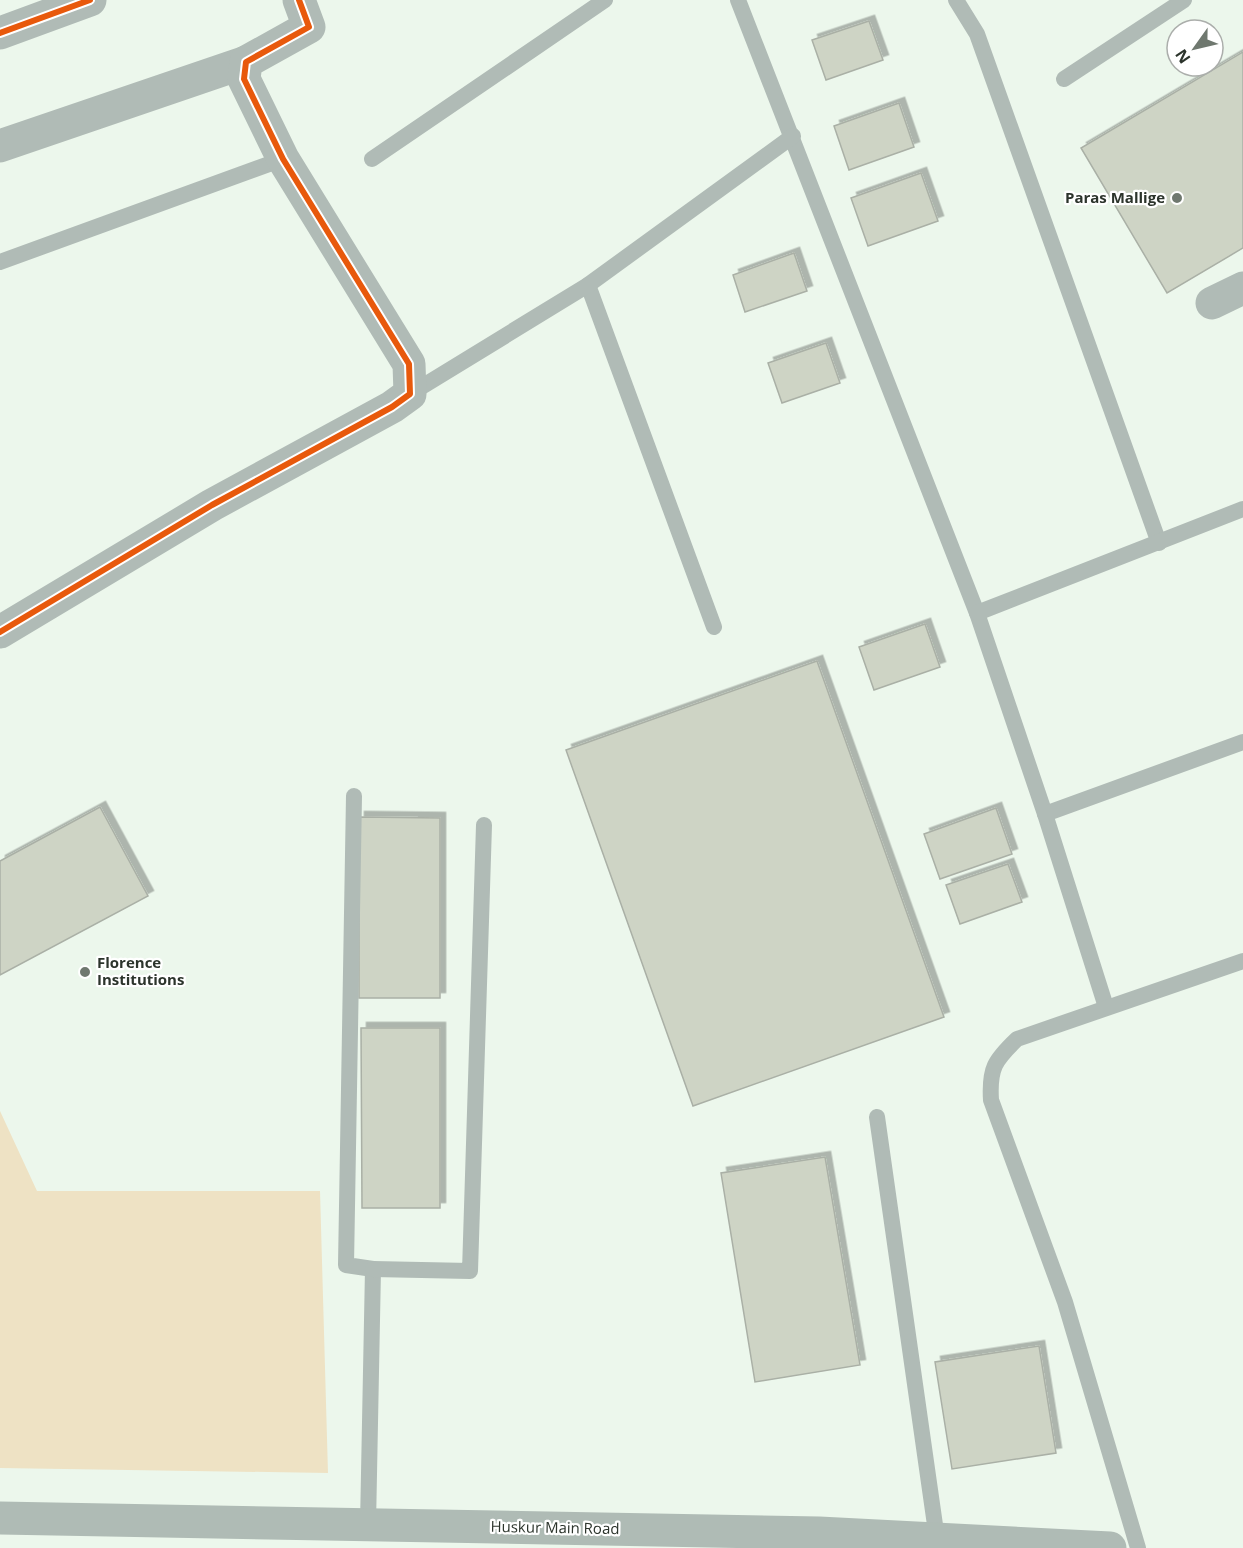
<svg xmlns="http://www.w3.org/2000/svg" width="1243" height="1548" font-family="'Open Sans',sans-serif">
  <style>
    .green { fill: #eee2c4 }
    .building { fill: #ced4c5; stroke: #aab0a6; stroke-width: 1.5; filter: url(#shadow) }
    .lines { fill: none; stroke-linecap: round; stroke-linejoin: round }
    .lane { stroke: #b0bbb6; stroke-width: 16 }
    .street { stroke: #b0bbb6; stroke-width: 33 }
    .secondary { stroke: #afbbb5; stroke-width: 33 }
    .cycleway-casing { stroke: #fff; stroke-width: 10 }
    .cycleway { stroke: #e8590c; stroke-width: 6 }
    .poi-dot { fill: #6f786f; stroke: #fff; stroke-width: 2 }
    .labels { text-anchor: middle; stroke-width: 4.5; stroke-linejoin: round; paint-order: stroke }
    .poi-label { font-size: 15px; font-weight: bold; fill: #2c342c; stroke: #fff; text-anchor: end }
    .street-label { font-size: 15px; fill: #2c342c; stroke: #fff }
  </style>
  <defs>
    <filter id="shadow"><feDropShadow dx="5.5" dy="-5.5" stdDeviation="0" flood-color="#0004"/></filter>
  </defs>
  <rect width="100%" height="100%" fill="#ecf7ec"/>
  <polygon class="green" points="0,1111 37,1191 320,1191 328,1473 0,1468"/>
  <g class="building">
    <polygon points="869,21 883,60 826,80 812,40"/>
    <polygon points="1243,52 1243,248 1167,293 1081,148"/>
    <polygon points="899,103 914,147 849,170 834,126"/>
    <polygon points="921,173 938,221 868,246 851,198"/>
    <polygon points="794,253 807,291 745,312 733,275"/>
    <polygon points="826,343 840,383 782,403 768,363"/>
    <polygon points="925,624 940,667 874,690 859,647"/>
    <polygon points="817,661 944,1017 693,1106 566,750"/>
    <polygon points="100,807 148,896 0,975 0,861"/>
    <polygon points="996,808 1012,854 940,879 924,834"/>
    <polygon points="359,817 440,818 440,998 359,998"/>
    <polygon points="1008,864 1022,902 960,924 946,885"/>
    <polygon points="361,1028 440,1028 440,1208 362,1208"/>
    <polygon points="825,1157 860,1365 755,1382 721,1173"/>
    <polygon points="1039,1346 1056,1453 952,1469 935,1362"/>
  </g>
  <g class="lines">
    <g class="lane">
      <polyline points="738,0 977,613 1045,814 1106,1007"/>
      <polyline points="956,0 977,34 1159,543"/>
      <polyline points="1064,79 1184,0"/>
      <polyline points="372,159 605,0"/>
      <polyline points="0,262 283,159"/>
      <polyline points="588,285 714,627"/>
      <polyline points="410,394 588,285 793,136"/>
      <polyline points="977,613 1243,509"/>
      <polyline points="354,796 346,1265 373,1269 368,1525"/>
      <polyline points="1045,814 1243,742"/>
      <polyline points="877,1117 937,1539"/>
      <polyline points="373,1269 470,1271 484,825"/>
      <path d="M 1138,1548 L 1065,1302 L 991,1100 C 989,1068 995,1060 1017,1039 L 1243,961"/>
    </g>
    <g class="street">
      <polyline points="0,33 90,0"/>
      <polyline points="0,146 246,62"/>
      <polyline points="1212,303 1243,288"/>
      <polyline points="0,632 212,505 392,407 410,394 409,364 283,159 244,79 246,62 309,27 299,0"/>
    </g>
    <polyline class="secondary" points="0,1518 819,1533 1110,1548"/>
    <g class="cycleway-casing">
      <g id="cycleway">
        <polyline points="0,33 90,0"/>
        <polyline points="0,632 212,505 392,407 410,394 409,364 283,159 244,79 246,62 309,27 299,0"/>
      </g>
    </g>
    <use href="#cycleway" class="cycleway"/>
  </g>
  <g class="poi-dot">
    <circle cx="1177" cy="198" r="6"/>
    <circle cx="85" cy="972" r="6"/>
  </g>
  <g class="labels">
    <g class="poi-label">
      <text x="1165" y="203">Paras Mallige</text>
      <text x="97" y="968" text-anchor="start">Florence<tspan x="97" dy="17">Institutions</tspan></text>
    </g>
    <g class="street-label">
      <text transform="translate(555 1528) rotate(1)" y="5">Huskur Main Road</text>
    </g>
  </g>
  <g transform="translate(1195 48) rotate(236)"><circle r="28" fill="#ffffff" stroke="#abaeab" stroke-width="1.5"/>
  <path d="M0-4.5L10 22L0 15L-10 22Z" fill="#6f786f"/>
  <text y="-9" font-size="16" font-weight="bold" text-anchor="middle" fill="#2c342c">N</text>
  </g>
</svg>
